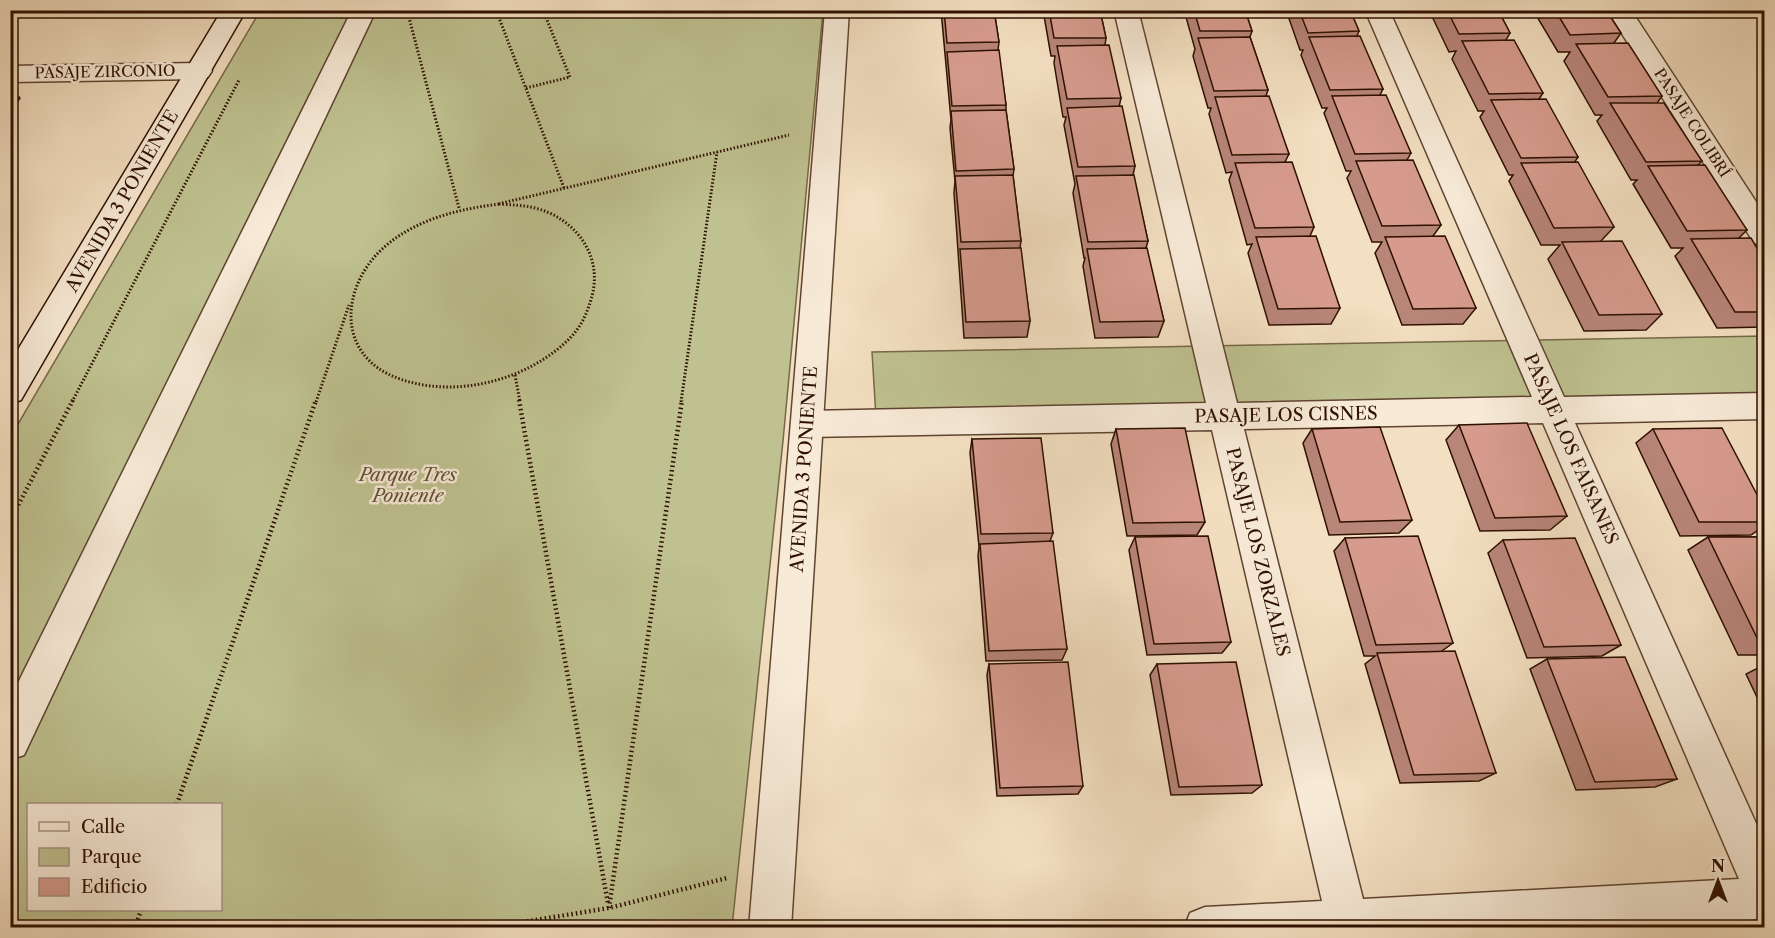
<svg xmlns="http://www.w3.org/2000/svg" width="1775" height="938" font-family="'Libre Caslon Text',serif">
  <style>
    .green { fill: #bfc190; stroke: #766848; stroke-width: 1.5; fill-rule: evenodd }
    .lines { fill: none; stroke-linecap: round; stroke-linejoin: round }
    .pedestrian-casing { stroke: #5f4430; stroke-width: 3 }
    .minor-casing { stroke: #5f4430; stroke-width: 3 }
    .tertiary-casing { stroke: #5f4430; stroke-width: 3 }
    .secondary-casing { stroke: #2e1000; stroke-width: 3 }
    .path-far1 { stroke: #2e1000; stroke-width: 3; stroke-dasharray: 1.5 2; stroke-linecap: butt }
    .path { stroke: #2e1000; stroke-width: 4.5; stroke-dasharray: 1.5 3; stroke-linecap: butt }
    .pedestrian { fill: #f7ead7; fill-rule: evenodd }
    .minor { fill: #f7ead7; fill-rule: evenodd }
    .tertiary { fill: #f7ead7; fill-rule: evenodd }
    .secondary { fill: #f7ead7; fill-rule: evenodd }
    .wall { fill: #b88579; stroke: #2e1000; stroke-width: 1.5 }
    .shaded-wall { fill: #966c63; stroke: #2e1000; stroke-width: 1.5 }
    .building { fill: #d69b8d; stroke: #2e1000; stroke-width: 1.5 }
    .labels { text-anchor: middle; stroke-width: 5; stroke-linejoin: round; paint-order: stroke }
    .far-street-label { font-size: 15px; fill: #2e1000; stroke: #f7ead7 }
    .street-label { font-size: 18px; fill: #2e1000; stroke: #f7ead7 }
    .park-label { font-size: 18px; font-style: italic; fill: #614e32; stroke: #f7ead7 }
  </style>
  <rect width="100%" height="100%" fill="#f3dfc1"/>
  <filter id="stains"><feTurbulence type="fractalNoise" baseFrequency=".00333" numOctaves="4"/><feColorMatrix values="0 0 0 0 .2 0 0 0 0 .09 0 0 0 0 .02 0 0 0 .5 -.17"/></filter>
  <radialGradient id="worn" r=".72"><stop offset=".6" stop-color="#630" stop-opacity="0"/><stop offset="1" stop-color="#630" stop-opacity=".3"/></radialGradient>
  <g class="green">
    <path d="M 260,11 L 823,11 L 783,441 L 732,927 L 11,928 L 11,436 ZM 28,804 L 220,804 L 220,910 L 28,910 Z"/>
    <polygon points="1764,336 1764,399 876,417 872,352"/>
  </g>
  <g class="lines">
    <g class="pedestrian-casing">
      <polygon id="pedestrian" points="352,10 376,10 24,755 10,760 10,699"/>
    </g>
    <g class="minor-casing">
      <g id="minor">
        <path d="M 1114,10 L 1138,10 L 1237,403 L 1532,397 L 1365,10 L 1389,10 L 1564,397 L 1764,393 L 1764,419 L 1575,423 L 1764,841 L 1764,919 L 1603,928 L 1184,928 L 1190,913 L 1205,907 L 1322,901 L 1212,430 L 807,437 L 796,433 L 791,424 L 796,415 L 807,411 L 1206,403 ZM 1543,423 L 1739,879 L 1363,899 L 1244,429 Z"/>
        <polygon points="1607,10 1631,10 1764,214 1764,246 1754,243"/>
        <polygon points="199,63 208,65 212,71 208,77 199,79 10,82 10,66"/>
      </g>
    </g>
    <g class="tertiary-casing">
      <polygon id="tertiary" points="825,10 849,10 791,928 749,928"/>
    </g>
    <g class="secondary-casing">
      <polygon id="secondary" points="222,10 246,10 21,400 10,404 10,363"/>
    </g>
    <g class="path-far1">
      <polyline points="407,10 459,208"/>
      <polyline points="496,10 564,188"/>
      <polyline points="526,88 570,77 543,10"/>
      <polyline points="502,203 789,135"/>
      <path d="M 499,204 C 511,205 523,205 535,208 C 575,218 603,255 592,296 C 588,311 582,325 572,336 C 530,380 457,399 400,379 C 333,356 340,282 389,243 C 421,218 460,209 499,204 Z"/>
      <polyline points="515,375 520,402"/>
      <polyline points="72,402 239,80"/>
      <polyline points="316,402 349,305"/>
      <polyline points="681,402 717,152"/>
    </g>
    <g class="path">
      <polyline points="519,400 608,904"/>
      <polyline points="10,521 73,400"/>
      <polyline points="177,804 316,400"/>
      <polyline points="609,908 682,400"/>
      <polyline points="135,928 141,910"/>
      <polyline points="487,928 609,908 727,878"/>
    </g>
    <use href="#pedestrian" class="pedestrian"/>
    <use href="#minor" class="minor"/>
    <use href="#tertiary" class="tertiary"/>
    <use href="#secondary" class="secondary"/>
  </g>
  <g class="wall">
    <polygon points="941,10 994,10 999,42 998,50 1006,105 1006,110 1014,169 1013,176 1021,241 1020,248 1030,321 1027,337 964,338 954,193 955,181 950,128 951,120"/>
    <polygon points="1043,10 1100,10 1106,38 1105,45 1121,98 1119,107 1135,166 1133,175 1148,241 1146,248 1164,321 1158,337 1095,338 1083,266 1085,258 1084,258 1073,193 1075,184 1064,125 1066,117 1063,117 1054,63 1055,56 1051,56"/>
    <polygon points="1184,10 1245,10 1252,31 1250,37 1268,90 1266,96 1289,154 1285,162 1314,227 1310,236 1340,308 1331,324 1269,325 1248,253 1252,244 1247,245 1229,180 1232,172 1226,173 1209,114 1211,108 1208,108 1193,56 1195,49"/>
    <polygon points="1286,10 1350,10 1359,31 1357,36 1383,89 1380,95 1411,153 1407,160 1441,225 1433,236 1476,308 1463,324 1402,325 1375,253 1382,242 1372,242 1347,178 1351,171 1346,171 1324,113 1327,108 1322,108 1301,55 1303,50 1300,50"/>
    <polygon points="1429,10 1498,10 1510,33 1506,40 1543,93 1539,99 1578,157 1574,163 1614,227 1601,241 1662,314 1646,330 1584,331 1548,259 1560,245 1541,245 1509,181 1513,175 1509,175 1480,117 1484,111 1478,111 1452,59 1456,51 1449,52"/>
    <polygon points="1533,10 1606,10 1621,33 1614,43 1662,96 1657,103 1702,161 1698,165 1747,230 1738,239 1764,260 1764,327 1717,328 1675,256 1683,248 1671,248 1633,184 1637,180 1631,180 1597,121 1602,115 1595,115 1564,61 1570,52 1558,52"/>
    <polygon points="1459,425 1567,516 1550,530 1480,531 1446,440"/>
    <polygon points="1116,429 1205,522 1197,535 1127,536 1111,444"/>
    <polygon points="1312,429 1412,520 1399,533 1329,535 1303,443"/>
    <polygon points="1653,429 1764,508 1764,526 1751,535 1680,536 1636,443"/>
    <polygon points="972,439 1053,533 1050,541 1067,649 1062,660 986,661 978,556 979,547 970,453"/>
    <polygon points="1135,537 1231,642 1222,653 1147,655 1129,550"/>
    <polygon points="1708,537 1764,537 1764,655 1738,655 1688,550"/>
    <polygon points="1345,538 1453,643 1442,651 1496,773 1479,781 1400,783 1365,664 1375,656 1364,656 1334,551"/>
    <polygon points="1503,540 1621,645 1602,656 1527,658 1488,553"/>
    <polygon points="1547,659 1677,779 1655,787 1576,790 1530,669"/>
    <polygon points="989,664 1083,786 1078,794 997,796 987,675"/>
    <polygon points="1157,664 1262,785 1252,793 1171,795 1150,675"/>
    <polygon points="1764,665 1764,712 1746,674"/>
  </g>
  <polygon class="shaded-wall" points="10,87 20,98 10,113"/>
  <g class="building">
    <polygon points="944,10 994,10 999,42 947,43"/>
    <polygon points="1049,10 1100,10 1106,38 1054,38"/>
    <polygon points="1194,10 1245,10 1252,31 1200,31"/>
    <polygon points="1299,10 1350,10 1359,31 1308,33"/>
    <polygon points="1447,10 1498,10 1510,33 1459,34"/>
    <polygon points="1555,10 1606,10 1621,33 1570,35"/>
    <polygon points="1360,36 1383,89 1330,90 1309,37"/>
    <polygon points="1250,37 1268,90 1214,91 1198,38"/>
    <polygon points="1514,40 1543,93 1489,94 1462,41"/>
    <polygon points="1628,43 1662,96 1608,97 1576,44"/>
    <polygon points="1109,45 1121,98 1067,99 1057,46"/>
    <polygon points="999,50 1006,105 952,106 947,52"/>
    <polygon points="1386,95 1411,153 1355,154 1332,96"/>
    <polygon points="1269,96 1289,154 1232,155 1215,97"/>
    <polygon points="1546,99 1578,157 1521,158 1491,100"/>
    <polygon points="1610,103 1664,103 1702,161 1646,162"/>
    <polygon points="1122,106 1135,166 1078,167 1067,108"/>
    <polygon points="1006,110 1014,169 956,171 951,111"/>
    <polygon points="1413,160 1441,225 1382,226 1356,161"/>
    <polygon points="1292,162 1314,227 1255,228 1235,163"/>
    <polygon points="1578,162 1614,227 1554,228 1521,163"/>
    <polygon points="1705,165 1747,230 1687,231 1648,166"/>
    <polygon points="1013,175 1021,241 961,242 955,176"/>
    <polygon points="1134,175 1148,241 1088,242 1076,176"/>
    <polygon points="1316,236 1340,308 1278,309 1256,237"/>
    <polygon points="1445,236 1476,308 1413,309 1385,237"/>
    <polygon points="1751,238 1764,260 1764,312 1735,312 1691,239"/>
    <polygon points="1622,241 1662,314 1599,315 1562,242"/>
    <polygon points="1021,248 1030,321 966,322 960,249"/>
    <polygon points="1147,248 1164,321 1100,322 1087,249"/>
    <polygon points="1527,423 1567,516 1495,518 1459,425"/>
    <polygon points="1380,427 1412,520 1340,522 1312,429"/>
    <polygon points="1185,428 1205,522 1133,523 1116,429"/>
    <polygon points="1722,428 1764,508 1764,522 1699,522 1653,429"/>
    <polygon points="1041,438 1053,533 981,534 972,439"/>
    <polygon points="1208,536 1231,642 1154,644 1135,537"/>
    <polygon points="1418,536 1453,643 1376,645 1345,538"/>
    <polygon points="1708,537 1764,537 1764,644 1760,644"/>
    <polygon points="1575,538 1621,645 1544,647 1503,540"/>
    <polygon points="1053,541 1067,649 989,651 980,544"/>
    <polygon points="1455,651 1496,773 1414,775 1377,653"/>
    <polygon points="1625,657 1677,779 1595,782 1547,659"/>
    <polygon points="1068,662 1083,786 1000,788 989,664"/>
    <polygon points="1236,662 1262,785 1179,787 1157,664"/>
  </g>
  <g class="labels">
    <g class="far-street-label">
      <text transform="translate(105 72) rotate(-1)" y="5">PASAJE ZIRCONIO</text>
      <text transform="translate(1692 123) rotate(57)" y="5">PASAJE COLIBRÍ</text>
    </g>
    <g class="street-label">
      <text transform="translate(122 201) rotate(-60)" y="6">AVENIDA 3 PONIENTE</text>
      <text transform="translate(1286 415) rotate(-1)" y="6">PASAJE LOS CISNES</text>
      <text transform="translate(1571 449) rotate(66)" y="6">PASAJE LOS FAISANES</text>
      <text transform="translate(804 469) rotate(-86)" y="6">AVENIDA 3 PONIENTE</text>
      <text transform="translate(1258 552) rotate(76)" y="6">PASAJE LOS ZORZALES</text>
    </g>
    <g class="park-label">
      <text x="408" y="481">Parque Tres<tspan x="408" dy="21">Poniente</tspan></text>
    </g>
  </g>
  <rect width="1775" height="938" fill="none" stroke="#f3dfc1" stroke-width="36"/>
  <rect x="12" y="12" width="1751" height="914" fill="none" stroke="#2e1000" stroke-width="3"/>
  <rect x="18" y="18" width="1739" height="902" fill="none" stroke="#2e1000" stroke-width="1.5"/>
  <rect x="27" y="803" width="195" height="108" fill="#f7ead7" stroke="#a79381" stroke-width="1.5"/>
  <rect x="39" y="822" width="30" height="9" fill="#f7ead7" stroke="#a79381" stroke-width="1.5"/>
  <text x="81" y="833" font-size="18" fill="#2e1000">Calle</text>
  <rect x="39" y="848" width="30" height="18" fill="#bfc190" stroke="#a79381" stroke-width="1.5"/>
  <text x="81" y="863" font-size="18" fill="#2e1000">Parque</text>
  <rect x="39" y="878" width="30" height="18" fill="#d69b8d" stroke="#a79381" stroke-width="1.5"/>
  <text x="81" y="893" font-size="18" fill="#2e1000">Edificio</text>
  <g transform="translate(1718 881)" stroke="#f7ead7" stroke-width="4.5" paint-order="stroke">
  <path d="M0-4.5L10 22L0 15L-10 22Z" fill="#2e1000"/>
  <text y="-9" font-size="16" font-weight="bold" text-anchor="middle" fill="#2e1000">N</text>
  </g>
  <rect width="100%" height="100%" filter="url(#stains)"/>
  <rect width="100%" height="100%" fill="url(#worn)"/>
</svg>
